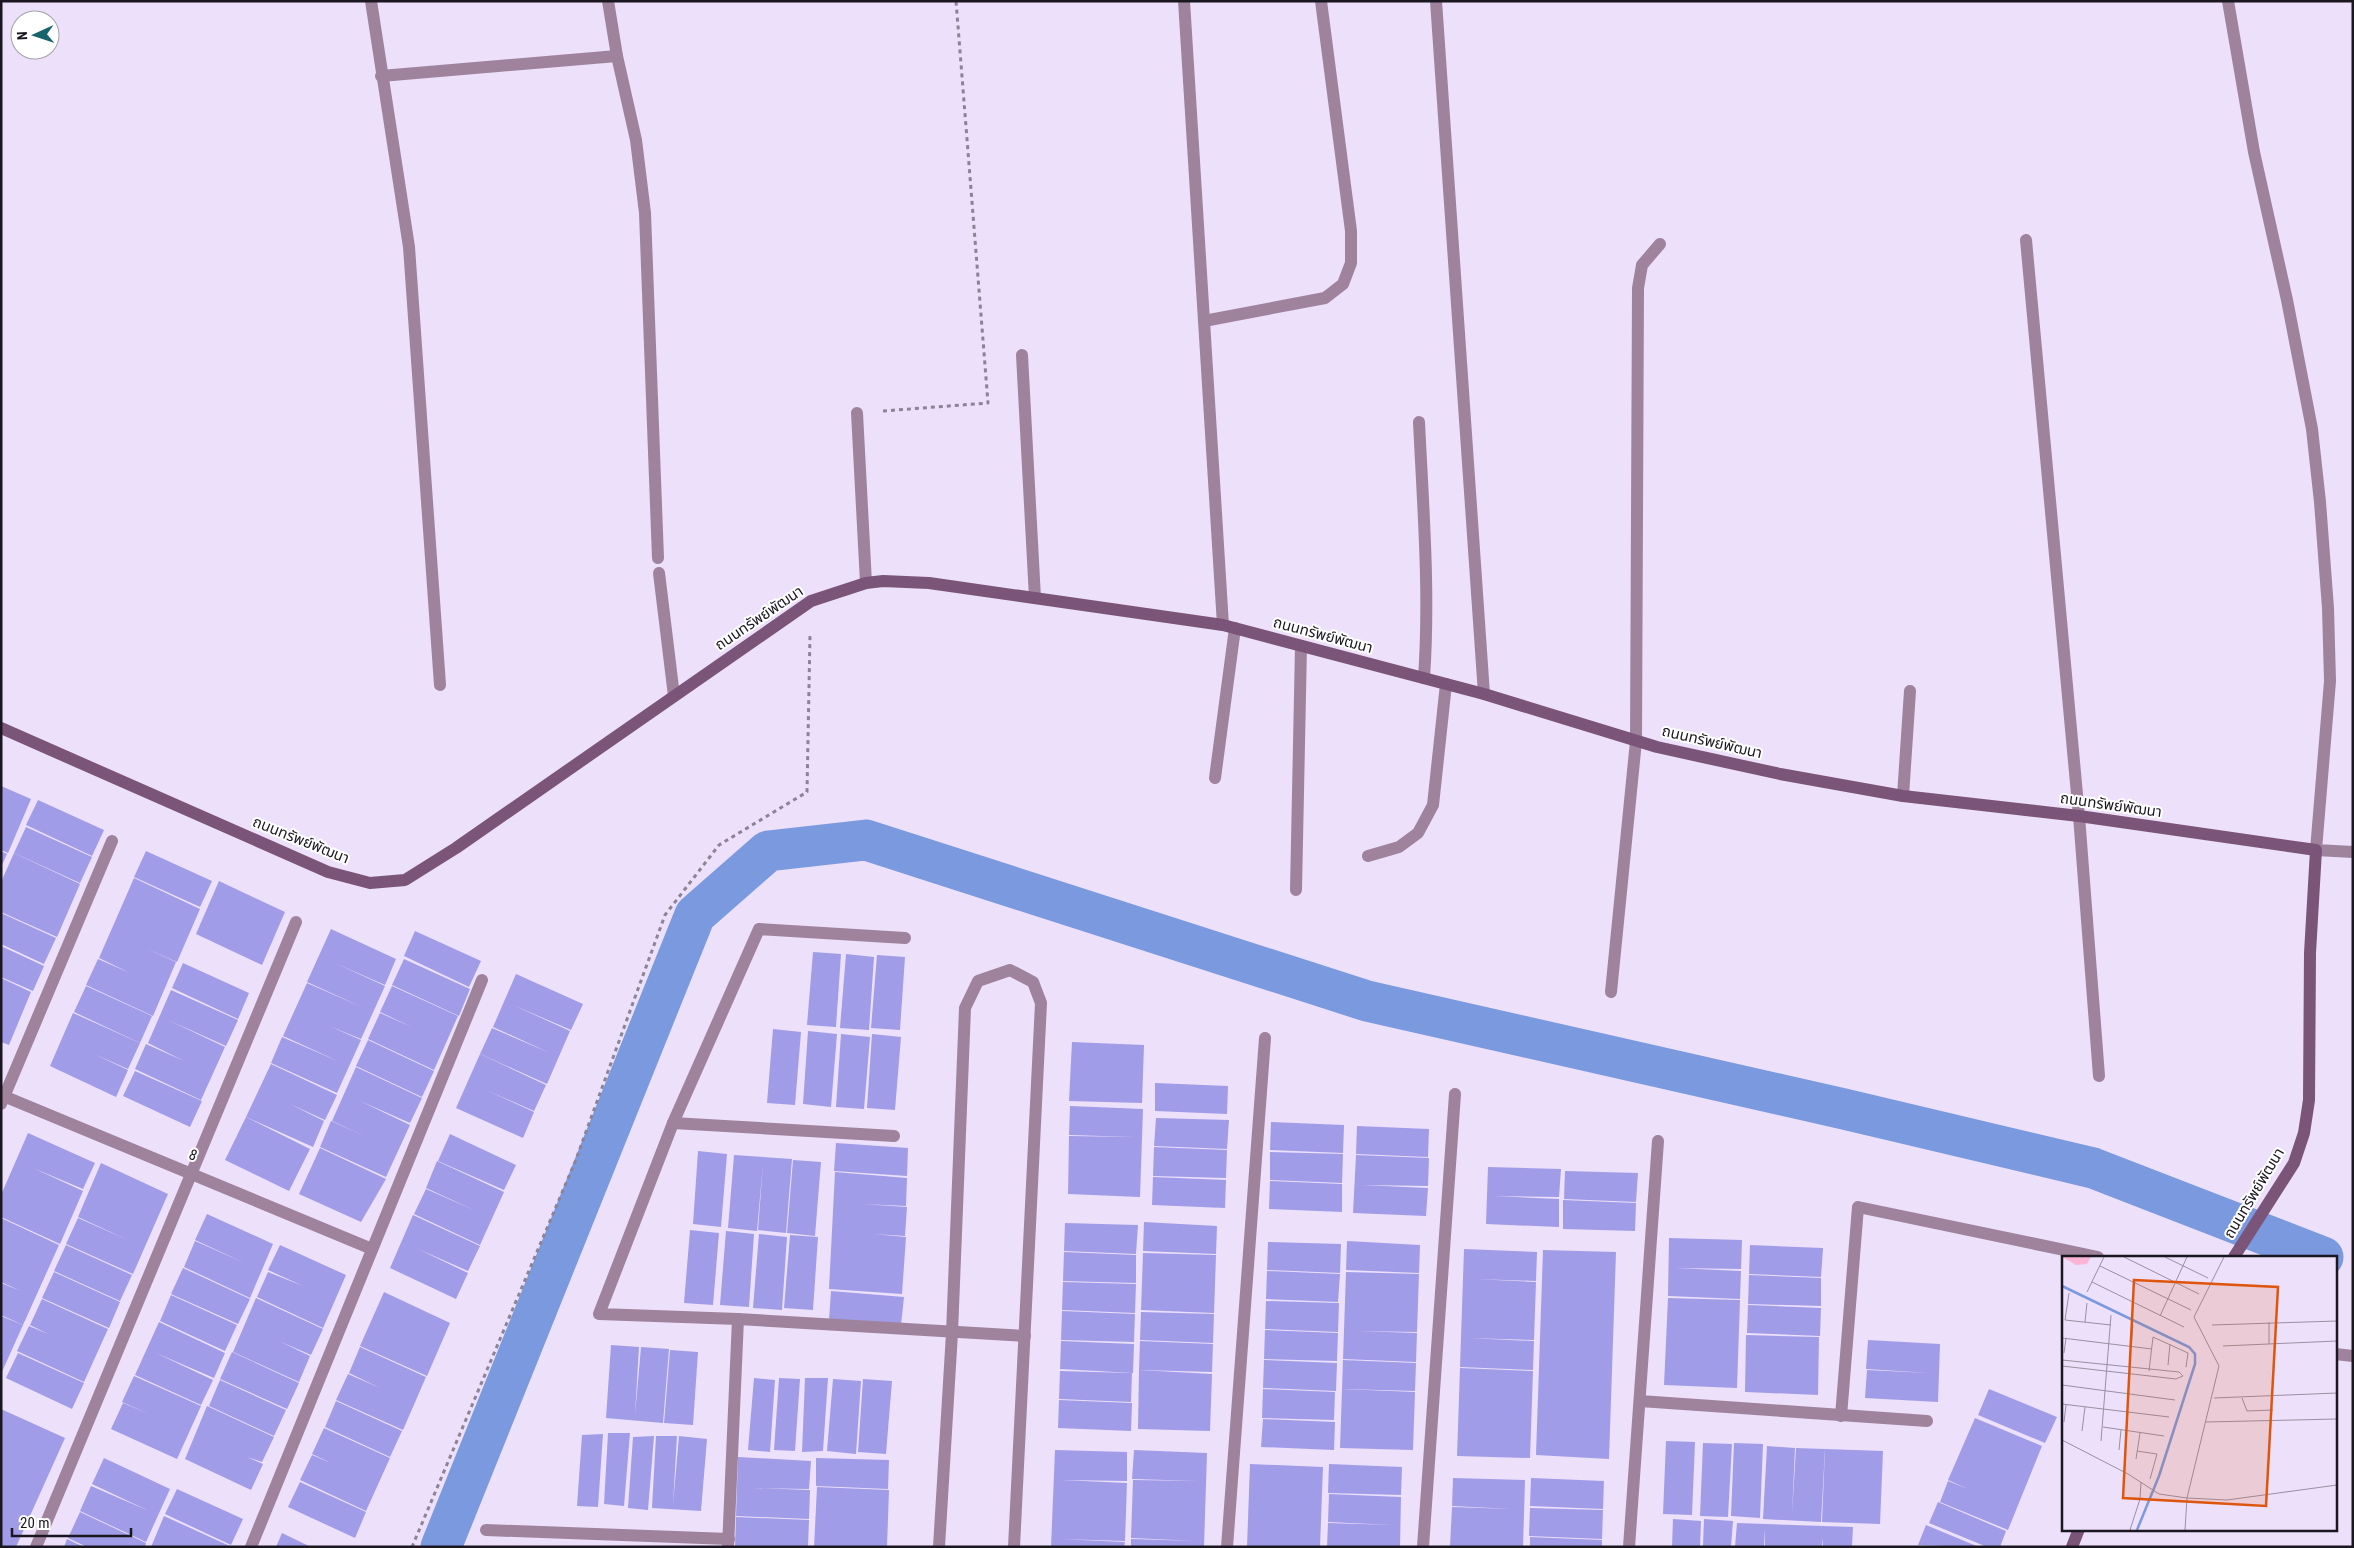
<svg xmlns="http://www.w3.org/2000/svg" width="2354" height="1548" font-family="'Roboto Condensed','Noto Sans Thai',sans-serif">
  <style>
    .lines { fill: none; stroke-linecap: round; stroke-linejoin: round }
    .canal { stroke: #7a99df; stroke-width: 41 }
    .building { fill: #a19ce7 }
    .path { stroke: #8c8395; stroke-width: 3; stroke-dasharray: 4 4; stroke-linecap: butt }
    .lane { stroke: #9f839d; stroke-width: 12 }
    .street { stroke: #9f839d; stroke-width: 12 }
    .secondary { stroke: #7b5479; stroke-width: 12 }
    .labels { text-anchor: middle; stroke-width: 4; stroke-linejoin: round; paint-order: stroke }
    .street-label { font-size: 15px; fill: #1b1720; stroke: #fff }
    .inset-river { fill: none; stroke: #7a99df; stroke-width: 2.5 }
    .inset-road { fill: none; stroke: #9990a3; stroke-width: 1 }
    .view { fill: #de560d; fill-opacity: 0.15; stroke: #de560d; stroke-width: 2.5 }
    .inset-edge { fill: none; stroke: #1b1720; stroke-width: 2.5 }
  </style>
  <rect width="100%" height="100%" fill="#ede0fa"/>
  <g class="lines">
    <polyline class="canal" points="441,1547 695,915 768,851 866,840 1367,1001 1844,1109 2093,1168 2323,1257"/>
  </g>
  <g class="building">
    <polygon points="1,786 31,799 8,853 1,850"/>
    <polygon points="38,800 104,830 92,856 26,825"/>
    <polygon points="26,827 92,857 80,883 14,853"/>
    <polygon points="1,851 7,854 1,867"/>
    <polygon points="146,851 212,881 200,907 134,877"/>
    <polygon points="14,853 80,884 57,937 1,912 1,882"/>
    <polygon points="134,878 200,909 177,962 145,948 176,962 153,1016 86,985 98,959 130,973 99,958"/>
    <polygon points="219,881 285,912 262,965 196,934"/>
    <polygon points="1,913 56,938 44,964 1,944"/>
    <polygon points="331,929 396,959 385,985 335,963 385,986 361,1039 329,1026 361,1040 337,1093 271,1063 282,1037 340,1062 283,1036 307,983 364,1008 307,982"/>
    <polygon points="415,931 481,961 469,987 404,956"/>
    <polygon points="1,946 44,966 33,991 1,977"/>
    <polygon points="813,952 841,954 836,1027 807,1025"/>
    <polygon points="846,954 874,957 869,1030 840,1028"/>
    <polygon points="877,955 905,957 900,1030 871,1028"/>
    <polygon points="404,959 470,989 459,1016 392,985"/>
    <polygon points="183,963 249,993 238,1019 172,988"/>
    <polygon points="516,974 583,1004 571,1030 513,1005 570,1031 547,1084 480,1054 492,1028 550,1053 493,1027"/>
    <polygon points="1,978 31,992 9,1045 1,1042"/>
    <polygon points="86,986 152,1016 140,1043 74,1012"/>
    <polygon points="392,986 458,1016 434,1070 368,1039 380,1013 412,1027 380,1012"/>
    <polygon points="171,990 238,1020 226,1046 168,1020 225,1047 201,1100 135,1069 146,1044 184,1061 148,1043"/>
    <polygon points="73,1013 140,1043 128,1069 94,1054 128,1070 116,1097 50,1066"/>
    <polygon points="773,1029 801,1032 795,1105 767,1103"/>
    <polygon points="808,1031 837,1034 831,1107 803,1104"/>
    <polygon points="841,1034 870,1037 864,1109 836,1107"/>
    <polygon points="872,1034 901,1037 895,1110 867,1108"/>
    <polygon points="368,1040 434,1071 422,1097 356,1066"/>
    <polygon points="1072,1042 1144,1045 1142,1103 1069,1101"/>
    <polygon points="480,1054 546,1085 534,1111 484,1089 534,1112 523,1138 456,1108"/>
    <polygon points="271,1064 337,1095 325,1120 290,1104 324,1121 313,1147 246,1117"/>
    <polygon points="356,1067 422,1098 410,1123 360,1101 410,1125 386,1177 320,1147 331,1121 367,1137 332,1121"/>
    <polygon points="135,1071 202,1101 190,1127 123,1096"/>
    <polygon points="1155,1083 1228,1086 1227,1114 1155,1111"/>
    <polygon points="1070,1106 1143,1109 1140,1197 1068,1194 1069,1136 1135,1137 1069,1135"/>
    <polygon points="246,1117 310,1149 289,1191 225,1160"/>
    <polygon points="1156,1118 1229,1120 1227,1149 1154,1146"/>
    <polygon points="1271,1122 1344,1125 1343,1153 1270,1150"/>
    <polygon points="1357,1126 1429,1129 1428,1157 1356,1154"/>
    <polygon points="28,1133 95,1163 83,1189 33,1168 83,1191 60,1244 1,1217 1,1195"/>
    <polygon points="450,1134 516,1165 504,1190 438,1161"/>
    <polygon points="836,1143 908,1148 907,1176 834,1171"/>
    <polygon points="1154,1147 1227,1150 1226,1178 1153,1176"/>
    <polygon points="320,1148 386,1179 361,1222 299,1194"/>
    <polygon points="698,1151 727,1154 721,1227 693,1224"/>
    <polygon points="1270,1152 1343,1154 1342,1183 1270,1180"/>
    <polygon points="734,1155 792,1159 786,1233 758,1230 763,1164 757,1231 728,1228"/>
    <polygon points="1356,1155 1429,1158 1428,1186 1362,1185 1428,1188 1426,1216 1353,1213"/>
    <polygon points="793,1160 821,1162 815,1236 787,1233"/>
    <polygon points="437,1161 504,1192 480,1245 414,1214 426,1189 476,1211 426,1188"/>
    <polygon points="101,1163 168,1194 133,1274 66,1244 78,1218 128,1240 78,1217"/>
    <polygon points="1488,1167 1561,1169 1559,1197 1494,1196 1559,1199 1559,1227 1486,1224"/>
    <polygon points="1565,1171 1638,1173 1636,1202 1564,1199"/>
    <polygon points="835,1172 907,1178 906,1206 863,1204 907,1207 905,1236 873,1234 906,1237 902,1294 829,1289"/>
    <polygon points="1153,1177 1226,1180 1225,1208 1152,1205"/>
    <polygon points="1270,1181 1342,1184 1342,1212 1269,1209"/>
    <polygon points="1563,1200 1636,1203 1635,1231 1563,1229"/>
    <polygon points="207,1214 273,1244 250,1298 184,1267 195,1241 245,1263 195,1240"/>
    <polygon points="413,1215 480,1246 468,1271 418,1249 468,1273 456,1299 390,1268"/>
    <polygon points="1,1218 59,1245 23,1325 1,1315 1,1283 21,1291 1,1282"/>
    <polygon points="1144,1222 1217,1226 1216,1254 1143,1251"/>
    <polygon points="1065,1223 1138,1225 1136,1254 1064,1251"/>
    <polygon points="690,1230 719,1233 713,1305 684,1303"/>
    <polygon points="726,1231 754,1234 749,1307 720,1305"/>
    <polygon points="759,1234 787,1237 782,1310 753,1308"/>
    <polygon points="790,1235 818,1237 813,1310 784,1308"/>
    <polygon points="1669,1238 1742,1240 1741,1269 1675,1268 1741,1271 1740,1299 1668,1296"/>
    <polygon points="1347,1241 1420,1245 1419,1273 1346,1270"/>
    <polygon points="1268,1242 1341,1244 1340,1273 1267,1270"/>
    <polygon points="66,1245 132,1275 120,1301 54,1271"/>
    <polygon points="280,1245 346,1275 323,1328 257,1297 268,1272 303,1286 268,1270"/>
    <polygon points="1750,1245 1823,1248 1821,1277 1749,1274"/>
    <polygon points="1464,1249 1537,1252 1536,1281 1475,1279 1536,1282 1534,1340 1468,1338 1534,1341 1533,1370 1460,1367"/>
    <polygon points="1543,1250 1616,1252 1609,1459 1536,1455"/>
    <polygon points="1064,1252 1136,1255 1136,1283 1063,1281"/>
    <polygon points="1143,1253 1216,1255 1214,1313 1141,1310"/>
    <polygon points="183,1268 250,1299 238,1324 171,1294"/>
    <polygon points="1267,1271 1340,1274 1338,1302 1266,1299"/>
    <polygon points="54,1272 120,1302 109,1328 42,1298"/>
    <polygon points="1346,1272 1419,1274 1417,1332 1357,1331 1417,1333 1416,1362 1343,1359"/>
    <polygon points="1749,1275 1821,1278 1821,1306 1748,1304"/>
    <polygon points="1063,1282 1136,1284 1135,1313 1062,1310"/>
    <polygon points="831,1291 904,1297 901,1325 829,1320"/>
    <polygon points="384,1292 450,1323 427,1376 360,1346"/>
    <polygon points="171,1295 237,1325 225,1351 160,1321"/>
    <polygon points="256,1298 323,1329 311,1355 279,1341 310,1356 299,1382 233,1352"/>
    <polygon points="1668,1298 1740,1300 1737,1388 1664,1385"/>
    <polygon points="42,1299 108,1329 84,1382 17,1351 29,1326 48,1334 30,1325"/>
    <polygon points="1266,1301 1339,1303 1338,1332 1265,1329"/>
    <polygon points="1748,1305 1821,1308 1820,1336 1747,1333"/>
    <polygon points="1062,1311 1135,1314 1134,1342 1061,1340"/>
    <polygon points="1141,1312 1214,1314 1213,1343 1140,1340"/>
    <polygon points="1,1316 23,1325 1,1374"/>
    <polygon points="159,1322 225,1353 214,1378 156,1353 213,1380 201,1405 135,1375"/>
    <polygon points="1265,1330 1338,1333 1337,1361 1264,1359"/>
    <polygon points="1746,1335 1819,1337 1818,1395 1745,1392"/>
    <polygon points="1868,1340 1940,1344 1938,1402 1865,1398 1867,1370 1930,1373 1866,1369"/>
    <polygon points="1061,1341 1134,1344 1133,1373 1060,1369"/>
    <polygon points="1140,1341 1213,1344 1212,1372 1139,1370"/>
    <polygon points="611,1345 639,1347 635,1415 641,1347 669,1349 663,1423 606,1418"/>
    <polygon points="360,1347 426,1377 403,1430 336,1400 348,1374 380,1388 349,1373"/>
    <polygon points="670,1350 698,1352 693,1425 664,1423"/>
    <polygon points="232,1352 299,1383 287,1409 220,1379"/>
    <polygon points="18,1353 84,1383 72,1409 6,1378"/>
    <polygon points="1264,1360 1337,1363 1336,1391 1263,1388"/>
    <polygon points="1343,1360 1416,1363 1415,1391 1342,1389"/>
    <polygon points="1460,1368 1533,1371 1530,1458 1457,1456"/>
    <polygon points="1139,1370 1212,1374 1210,1431 1138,1429"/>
    <polygon points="1060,1371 1132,1373 1131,1402 1059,1399"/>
    <polygon points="134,1376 201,1406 177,1459 111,1429 123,1403 149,1414 122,1402"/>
    <polygon points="754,1378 775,1380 770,1452 748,1450"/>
    <polygon points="779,1378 800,1379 795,1451 774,1450"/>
    <polygon points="805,1378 828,1378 823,1451 802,1452"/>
    <polygon points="833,1379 861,1381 856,1454 827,1451"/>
    <polygon points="863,1379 892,1381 886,1454 858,1452"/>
    <polygon points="220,1380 286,1410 274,1436 209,1406"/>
    <polygon points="1263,1389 1335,1392 1334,1420 1262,1418"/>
    <polygon points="1342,1389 1415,1392 1413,1450 1340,1448"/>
    <polygon points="1989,1389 2057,1417 2045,1443 1978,1415"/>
    <polygon points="1059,1400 1132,1403 1131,1431 1058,1428"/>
    <polygon points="336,1401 402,1431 390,1457 325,1427"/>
    <polygon points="207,1406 274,1437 262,1462 247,1457 263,1464 251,1490 185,1459"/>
    <polygon points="1,1409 65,1438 16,1547 1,1547"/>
    <polygon points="1975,1418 2042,1446 2008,1530 1940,1502 1948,1481 1968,1489 1948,1480"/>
    <polygon points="1263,1419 1335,1422 1334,1450 1261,1447"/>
    <polygon points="324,1428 390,1458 366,1511 300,1480 312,1455 331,1463 312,1454"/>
    <polygon points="608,1433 630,1433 624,1506 604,1504"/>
    <polygon points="603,1434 598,1507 577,1506 582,1435"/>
    <polygon points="654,1436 648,1510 628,1508 633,1437"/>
    <polygon points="656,1436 677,1436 673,1504 679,1436 707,1439 701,1511 652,1508"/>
    <polygon points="1666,1441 1695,1442 1692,1515 1663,1514"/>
    <polygon points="1703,1443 1732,1444 1728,1517 1700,1516"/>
    <polygon points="1734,1443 1763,1444 1760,1518 1731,1516"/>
    <polygon points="1767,1446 1795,1448 1792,1515 1796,1448 1825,1449 1821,1522 1763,1519"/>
    <polygon points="1825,1449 1883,1451 1880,1524 1822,1522"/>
    <polygon points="1055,1450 1127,1452 1127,1481 1061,1480 1127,1483 1125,1541 1059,1539 1125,1542 1124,1547 1051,1547"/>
    <polygon points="1134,1450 1207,1453 1204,1547 1131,1547 1131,1539 1197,1541 1131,1538 1133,1480 1198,1481 1132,1479"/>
    <polygon points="738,1457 811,1461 809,1489 751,1488 810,1490 809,1519 736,1516"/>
    <polygon points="104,1458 170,1489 146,1542 80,1511 91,1486 149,1511 92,1484"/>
    <polygon points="816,1458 889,1460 888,1489 816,1486"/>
    <polygon points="1250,1464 1323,1467 1320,1547 1247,1547"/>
    <polygon points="1329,1464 1402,1467 1401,1495 1328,1493"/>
    <polygon points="1453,1478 1525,1480 1523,1547 1450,1547 1452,1507 1512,1509 1452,1506"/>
    <polygon points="1531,1478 1604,1481 1603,1509 1530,1506"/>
    <polygon points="300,1482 366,1512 355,1538 288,1507"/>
    <polygon points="817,1487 889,1490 887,1547 814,1547"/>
    <polygon points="177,1489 243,1519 231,1545 165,1514"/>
    <polygon points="1329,1494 1401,1497 1400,1547 1327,1547 1328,1523 1393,1525 1328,1522"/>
    <polygon points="1938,1502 2006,1531 2000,1547 1987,1547 1929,1523"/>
    <polygon points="1530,1508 1603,1510 1602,1539 1529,1536"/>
    <polygon points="80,1512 146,1543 145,1547 87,1547 68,1538"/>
    <polygon points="164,1516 232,1547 151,1547"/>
    <polygon points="736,1517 809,1520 808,1547 735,1547"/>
    <polygon points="1673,1519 1701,1521 1700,1547 1672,1547"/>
    <polygon points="1704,1519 1733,1521 1731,1547 1703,1547"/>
    <polygon points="1737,1523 1853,1527 1852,1547 1823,1547 1823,1538 1822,1547 1765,1547 1765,1529 1764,1547 1735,1547"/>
    <polygon points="1926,1525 1979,1547 1918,1545"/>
    <polygon points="282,1533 311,1547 276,1547"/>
    <polygon points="1530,1537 1602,1540 1602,1547 1530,1547"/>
    <polygon points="67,1539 84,1547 64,1547"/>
  </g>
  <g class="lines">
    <g class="path">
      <polyline points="883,411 988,403 956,1"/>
      <polyline points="412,1547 575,1162 665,915 719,845 807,792 810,635"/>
    </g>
    <g class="lane">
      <polyline points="2026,240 2079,816 2099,1076"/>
      <polyline points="1022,355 1035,598"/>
      <polyline points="857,413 866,583"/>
      <path d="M 1419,422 C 1423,507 1430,592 1424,678"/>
      <polyline points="1215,778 1235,628"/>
      <polyline points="1903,796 1910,691"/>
      <polyline points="1368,856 1399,847 1418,833 1433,805 1446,684"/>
      <polyline points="1296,890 1301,646"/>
      <polyline points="1611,992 1636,741 1638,288 1642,265 1660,244"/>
    </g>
    <g class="street">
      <polyline points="371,1 409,247 440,685"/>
      <polyline points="608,1 617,56 636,140 645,213 658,558"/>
      <polyline points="1184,1 1223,625"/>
      <polyline points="1436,1 1484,694"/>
      <polyline points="2228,1 2254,152 2287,300 2312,429 2320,502 2328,608 2330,681 2316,850 2353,852"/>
      <polyline points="381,76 617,56"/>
      <polyline points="1204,321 1325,298 1343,284 1351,263 1351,231 1321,1"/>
      <polyline points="659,573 674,696"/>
      <polyline points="905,938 759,929 673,1123 599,1314 738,1319 1025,1336"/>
      <polyline points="1,1095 372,1249"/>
      <polyline points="1,1104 112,841"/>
      <polyline points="673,1123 894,1136"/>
      <polyline points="2335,1354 2353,1356"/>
      <polyline points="1640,1401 1927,1421"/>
      <polyline points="1841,1416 1858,1207 2098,1257"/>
      <polyline points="486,1530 729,1539"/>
      <polyline points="36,1547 296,922"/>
      <polyline points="251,1547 482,980"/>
      <polyline points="728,1547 738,1319"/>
      <polyline points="939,1547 952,1333 965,1008 978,981 1010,970 1033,982 1041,1003 1014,1547"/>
      <polyline points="1227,1547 1265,1038"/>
      <polyline points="1423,1547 1455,1094"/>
      <polyline points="1629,1547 1658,1141"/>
    </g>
    <g class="secondary">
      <polyline points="1,728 328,872 370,883 405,880 456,848 811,601 866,583 883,581 929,583 1223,625 1484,694 1657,747 1780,774 1903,796 2079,816 2316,850 2310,953 2309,1100 2304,1133 2294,1163 2234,1257"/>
      <polyline points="2072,1547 2079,1529"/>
    </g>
  </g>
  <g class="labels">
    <g class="street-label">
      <text transform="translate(759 618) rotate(-34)" y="5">ถนนทรัพย์พัฒนา</text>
      <text transform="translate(1323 635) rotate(15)" y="5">ถนนทรัพย์พัฒนา</text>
      <text transform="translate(1712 742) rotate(13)" y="5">ถนนทรัพย์พัฒนา</text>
      <text transform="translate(2111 805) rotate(8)" y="5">ถนนทรัพย์พัฒนา</text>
      <text transform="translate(301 840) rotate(22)" y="5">ถนนทรัพย์พัฒนา</text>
      <text transform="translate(193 1155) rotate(22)" y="5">8</text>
      <text transform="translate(2254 1193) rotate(-59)" y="5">ถนนทรัพย์พัฒนา</text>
    </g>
  </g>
  <g transform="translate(2062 1256)">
    <rect width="275" height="275" fill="#ede0fa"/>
    <path d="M 0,1 L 29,1 L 25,8 L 14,9 Z" fill="#fab5d5"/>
    <path class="inset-river" d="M 0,30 L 127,91 L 133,98 L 133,108 L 97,220 L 75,274"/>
    <path class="inset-road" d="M 62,1 L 137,38M 103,1 L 146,22M 38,10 L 129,54M 30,26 L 122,71M 25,36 L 42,1M 7,37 L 3,64 L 49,69M 98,60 L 125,1M 23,66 L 25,47M 207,66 L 207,88M 150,69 L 275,65M 0,82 L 90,93M 161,90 L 275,85M 69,91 L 71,69M 2,97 L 4,82M 0,104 L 117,116 L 121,120 L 114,123 L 0,110M 106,109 L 108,88M 87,115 L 91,81 L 126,97 L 124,111M 0,129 L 113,144M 152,142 L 275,137M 180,142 L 185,155 L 211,154M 0,148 L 107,161M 2,166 L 4,149M 144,166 L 275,163M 41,171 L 102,180M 20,175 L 23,151M 0,184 L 66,218 L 97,238 L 125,242 L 157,110 L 132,61 L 162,1M 39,185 L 49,59M 57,194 L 59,174M 75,195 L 95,198 L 88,223M 74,203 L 78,177M 68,274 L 78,243 L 79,226M 123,274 L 125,242 L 165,244 L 275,229"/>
    <path class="view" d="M 72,24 L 216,31 L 204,250 L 61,242 Z"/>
    <rect width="275" height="275" class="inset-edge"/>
  </g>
  <rect width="2354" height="1548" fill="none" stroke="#1b1720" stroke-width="5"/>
  <g transform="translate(35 35) rotate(267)"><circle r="24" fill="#ffffff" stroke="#a4a2a6"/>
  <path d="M0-4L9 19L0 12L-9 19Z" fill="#17656b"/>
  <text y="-8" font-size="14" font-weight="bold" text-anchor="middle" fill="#1b1720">N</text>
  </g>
  <path d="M12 1528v8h119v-8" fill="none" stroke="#1b1720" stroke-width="2.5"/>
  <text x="20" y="1528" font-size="15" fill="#1b1720" stroke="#ffffff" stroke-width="4" paint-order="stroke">20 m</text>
</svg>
